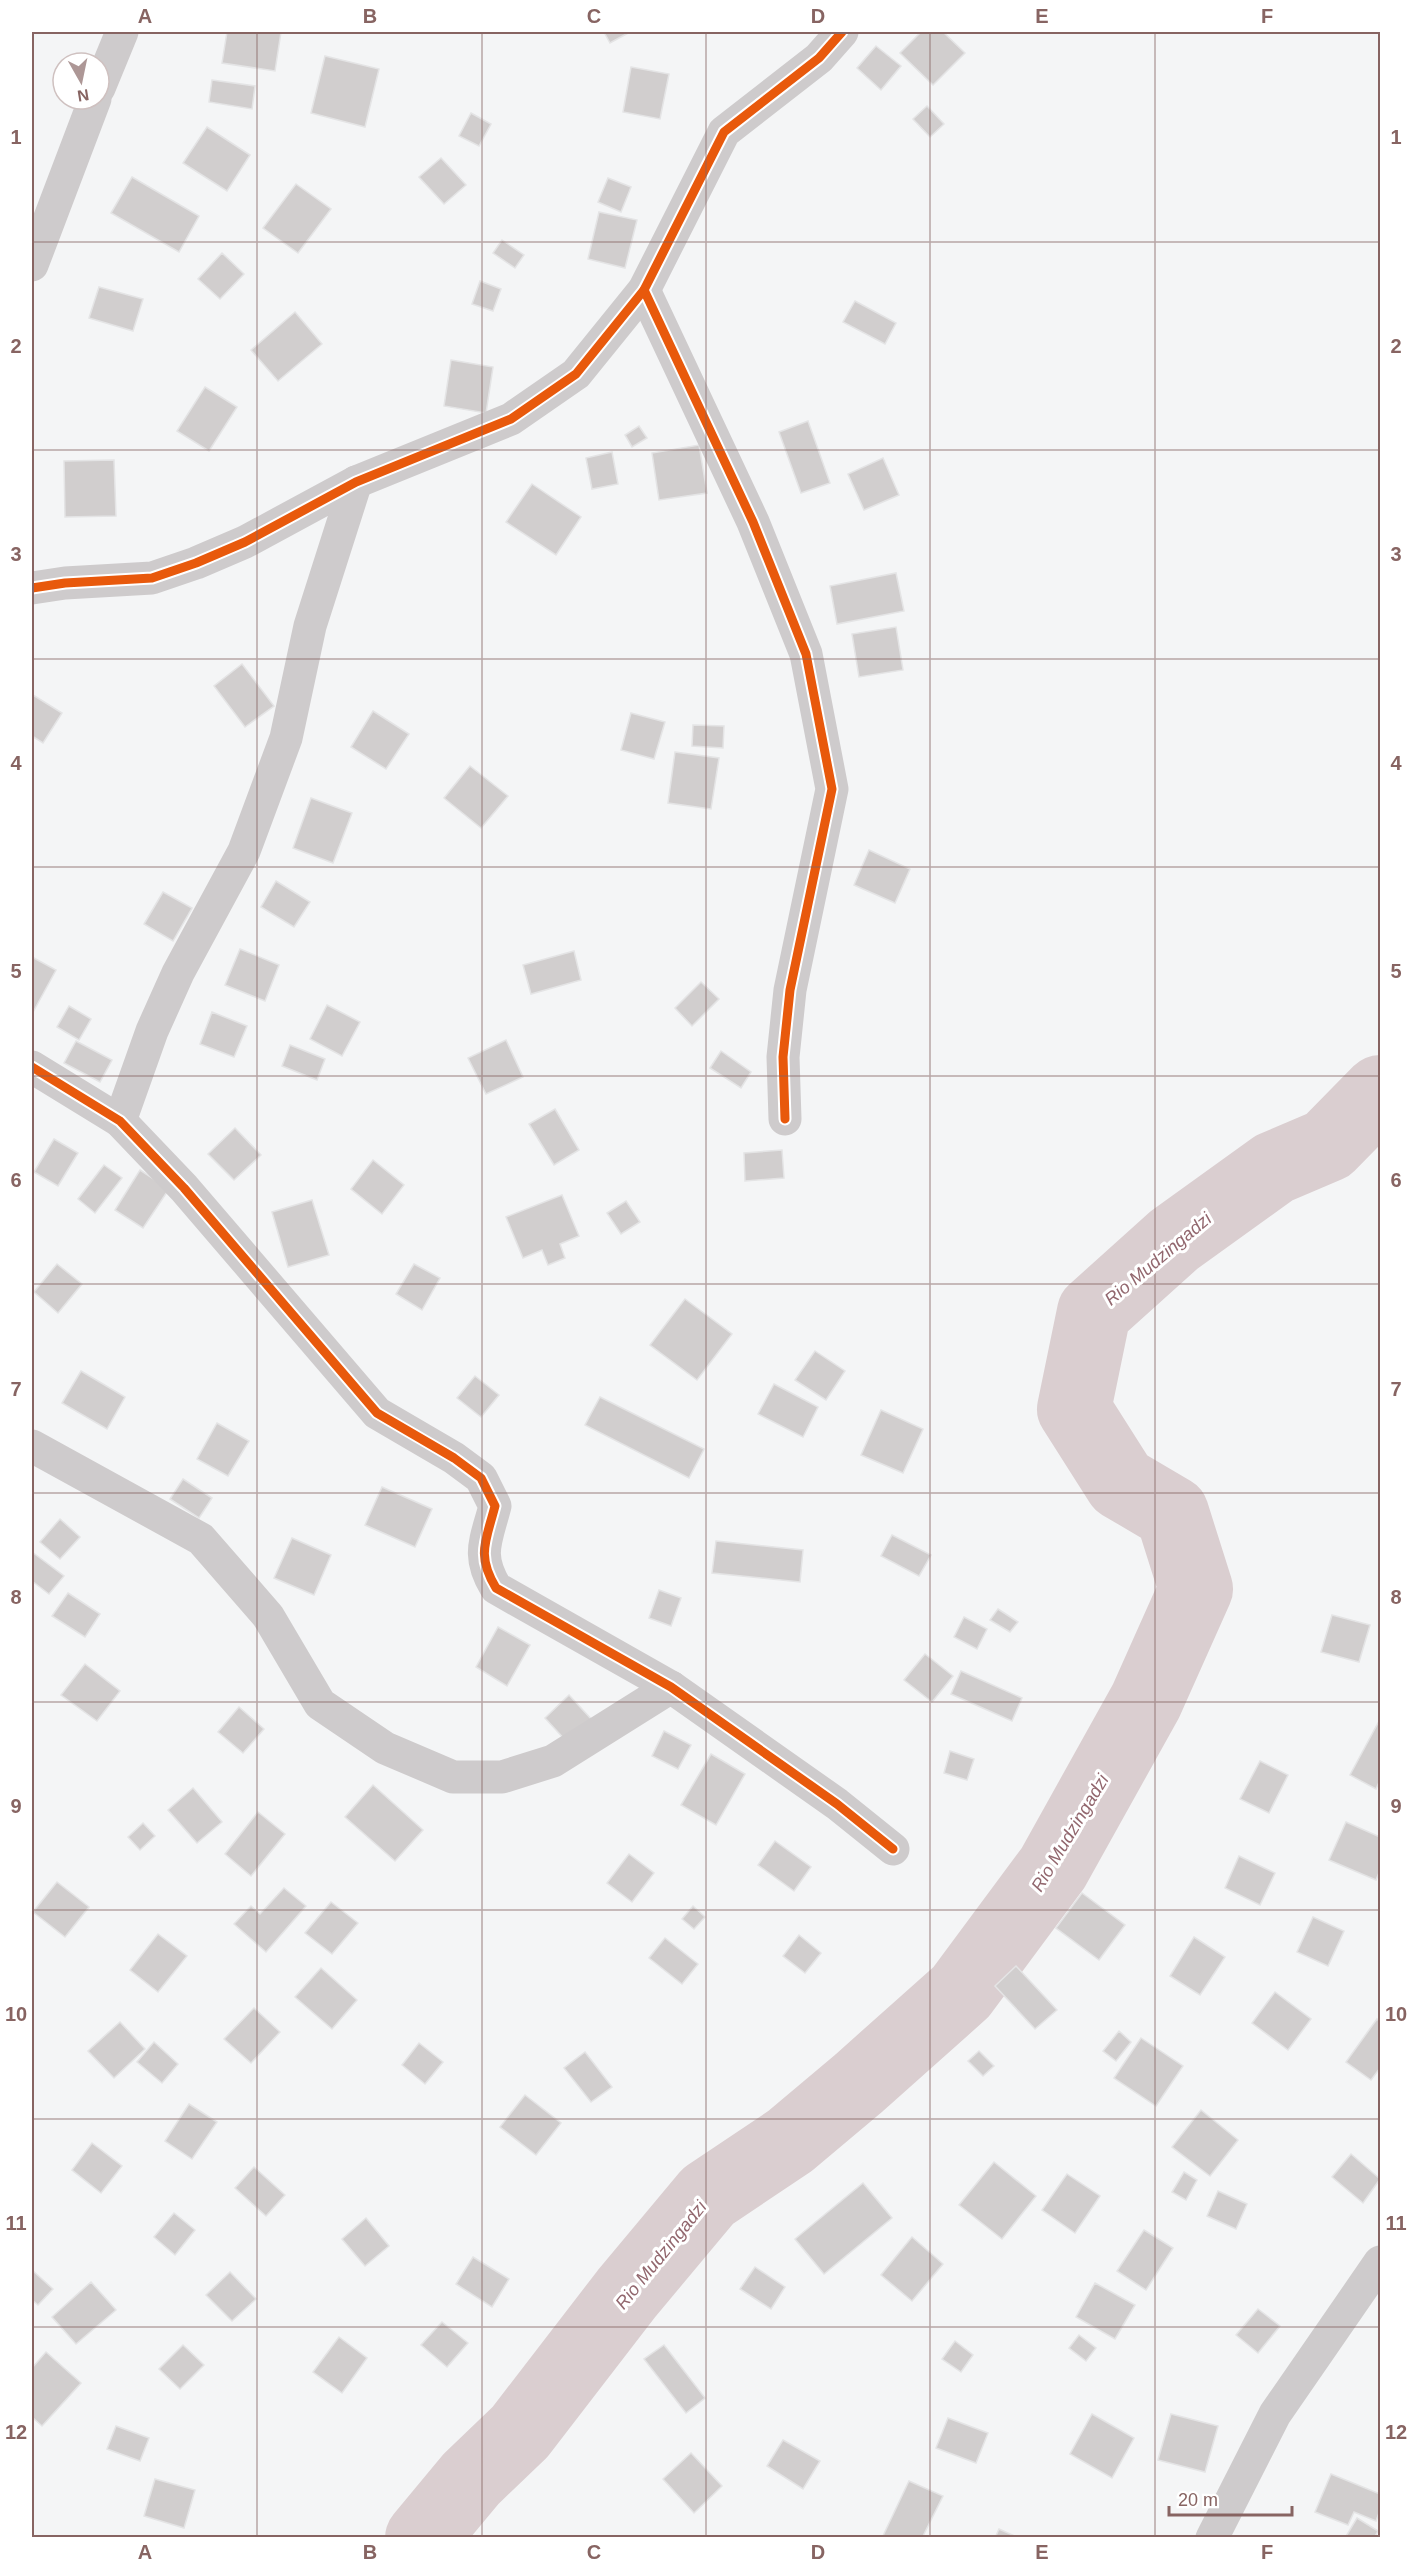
<svg xmlns="http://www.w3.org/2000/svg" width="1412" height="2569" font-family="Arial,sans-serif">
  <style>
    .lines { fill: none; stroke-linecap: round; stroke-linejoin: round }
    .river { stroke: #daced0; stroke-width: 74 }
    .building { fill: #d1cece; stroke: #e4e4e5; stroke-width: 1.5 }
    .minor { stroke: #cecbcc; stroke-width: 33 }
    .cycleway-casing { stroke: #fff; stroke-width: 13 }
    .cycleway { stroke: #e8590c; stroke-width: 9 }
    .grid { fill: none; stroke: #876462; stroke-width: 1.5; stroke-opacity: 0.55 }
    .labels { text-anchor: middle; stroke-width: 6; stroke-linejoin: round; paint-order: stroke }
    .water-label { font-size: 18px; font-style: italic; fill: #92676e; stroke: #fff }
    .neatline { fill: none; stroke: #876462; stroke-width: 2 }
    .grid-label { font-size: 20px; text-anchor: middle; font-weight: bold; fill: #876462 }
  </style>
  <rect width="100%" height="100%" fill="#f4f5f6"/>
  <g class="lines">
    <polyline class="river" points="422,2538 471,2479 520,2432 627,2293 708,2196 790,2141 859,2083 961,1992 1053,1868 1146,1701 1196,1589 1172,1513 1121,1483 1074,1409 1094,1312 1174,1240 1274,1168 1328,1145 1380,1092"/>
  </g>
  <g class="building">
    <polygon points="227,32 281,32 275,71 222,63"/>
    <polygon points="604,32 630,32 610,43"/>
    <polygon points="921,32 943,32 965,53 933,85 900,53"/>
    <polygon points="876,46 901,66 881,90 857,68"/>
    <polygon points="325,56 379,69 365,127 311,113"/>
    <polygon points="631,67 669,74 660,119 623,112"/>
    <polygon points="212,80 255,86 252,109 209,102"/>
    <polygon points="927,106 944,124 930,137 913,119"/>
    <polygon points="471,113 491,124 479,146 459,136"/>
    <polygon points="207,127 250,155 227,191 183,163"/>
    <polygon points="441,158 466,185 444,204 419,177"/>
    <polygon points="132,177 199,216 179,252 111,213"/>
    <polygon points="608,178 631,187 621,212 598,202"/>
    <polygon points="296,184 331,209 298,253 263,228"/>
    <polygon points="599,212 637,220 625,268 588,259"/>
    <polygon points="502,240 524,255 515,268 493,253"/>
    <polygon points="222,253 244,274 220,299 198,279"/>
    <polygon points="480,281 501,289 493,311 472,304"/>
    <polygon points="99,287 143,299 133,331 89,318"/>
    <polygon points="855,301 896,323 885,344 843,322"/>
    <polygon points="295,312 322,344 278,381 251,350"/>
    <polygon points="451,360 493,367 486,413 444,406"/>
    <polygon points="205,387 237,407 209,451 177,431"/>
    <polygon points="808,421 830,483 801,493 779,432"/>
    <polygon points="639,426 647,438 632,447 625,435"/>
    <polygon points="699,445 707,493 659,500 652,453"/>
    <polygon points="612,452 618,484 592,489 586,458"/>
    <polygon points="883,458 899,495 864,510 848,474"/>
    <polygon points="114,460 116,516 65,517 64,461"/>
    <polygon points="532,484 581,517 556,555 506,522"/>
    <polygon points="896,573 904,611 837,624 830,586"/>
    <polygon points="896,627 903,670 859,677 852,634"/>
    <polygon points="242,664 274,706 245,727 214,686"/>
    <polygon points="33,695 62,713 43,743 32,736"/>
    <polygon points="373,711 409,734 386,769 351,747"/>
    <polygon points="631,713 665,722 654,759 621,750"/>
    <polygon points="693,725 724,726 723,748 692,746"/>
    <polygon points="675,752 719,758 711,809 668,803"/>
    <polygon points="470,766 508,796 481,828 444,798"/>
    <polygon points="311,798 352,813 333,863 293,848"/>
    <polygon points="869,850 910,869 895,903 854,885"/>
    <polygon points="276,881 310,902 294,927 261,907"/>
    <polygon points="163,892 192,908 173,941 144,924"/>
    <polygon points="240,949 279,965 265,1001 225,985"/>
    <polygon points="574,951 581,980 531,994 523,965"/>
    <polygon points="32,957 56,970 32,1014"/>
    <polygon points="701,982 719,999 692,1026 675,1008"/>
    <polygon points="327,1005 360,1022 342,1056 310,1039"/>
    <polygon points="69,1006 91,1019 79,1040 57,1027"/>
    <polygon points="212,1012 247,1026 234,1057 200,1044"/>
    <polygon points="506,1040 523,1077 486,1094 468,1058"/>
    <polygon points="76,1041 112,1060 100,1082 64,1063"/>
    <polygon points="290,1045 325,1059 317,1080 282,1066"/>
    <polygon points="721,1051 751,1072 741,1088 710,1068"/>
    <polygon points="555,1109 579,1150 554,1165 529,1124"/>
    <polygon points="235,1128 261,1155 234,1180 208,1154"/>
    <polygon points="54,1139 78,1153 58,1186 34,1172"/>
    <polygon points="782,1150 784,1178 745,1181 744,1153"/>
    <polygon points="373,1160 404,1185 382,1214 351,1189"/>
    <polygon points="104,1165 122,1178 95,1213 78,1199"/>
    <polygon points="140,1170 169,1189 143,1228 115,1210"/>
    <polygon points="562,1195 579,1236 560,1244 565,1258 548,1265 542,1250 523,1258 506,1217"/>
    <polygon points="312,1200 329,1255 288,1267 272,1212"/>
    <polygon points="626,1201 640,1222 621,1234 607,1213"/>
    <polygon points="57,1264 82,1284 58,1313 34,1292"/>
    <polygon points="414,1264 440,1278 422,1310 396,1294"/>
    <polygon points="685,1299 732,1334 697,1380 650,1345"/>
    <polygon points="815,1351 845,1371 826,1400 795,1380"/>
    <polygon points="81,1371 125,1397 107,1429 62,1403"/>
    <polygon points="475,1376 499,1395 481,1417 457,1398"/>
    <polygon points="774,1384 818,1407 803,1437 758,1414"/>
    <polygon points="600,1397 704,1449 689,1478 585,1425"/>
    <polygon points="881,1410 923,1429 903,1473 861,1455"/>
    <polygon points="217,1423 249,1441 228,1476 197,1459"/>
    <polygon points="183,1479 212,1498 199,1518 170,1499"/>
    <polygon points="382,1487 432,1509 415,1547 365,1525"/>
    <polygon points="60,1519 80,1537 60,1559 40,1542"/>
    <polygon points="892,1535 931,1555 919,1576 881,1556"/>
    <polygon points="292,1538 331,1555 314,1595 274,1578"/>
    <polygon points="716,1541 803,1550 800,1582 712,1573"/>
    <polygon points="32,1552 64,1576 49,1594 32,1581"/>
    <polygon points="659,1590 681,1598 671,1626 649,1618"/>
    <polygon points="68,1593 100,1614 85,1637 52,1616"/>
    <polygon points="998,1609 1018,1622 1010,1632 990,1620"/>
    <polygon points="1332,1615 1370,1625 1359,1662 1321,1652"/>
    <polygon points="964,1617 987,1629 977,1649 954,1637"/>
    <polygon points="498,1627 530,1645 507,1686 476,1667"/>
    <polygon points="925,1654 953,1676 932,1702 904,1680"/>
    <polygon points="85,1664 120,1691 97,1721 61,1695"/>
    <polygon points="961,1671 1022,1698 1012,1721 951,1694"/>
    <polygon points="569,1695 593,1721 568,1743 545,1718"/>
    <polygon points="239,1707 264,1729 243,1753 218,1732"/>
    <polygon points="1378,1723 1380,1725 1380,1780 1376,1789 1350,1775"/>
    <polygon points="664,1731 691,1745 678,1769 652,1756"/>
    <polygon points="950,1751 974,1759 967,1780 944,1773"/>
    <polygon points="711,1754 745,1774 716,1825 681,1805"/>
    <polygon points="1260,1761 1288,1775 1269,1813 1240,1799"/>
    <polygon points="373,1785 423,1830 395,1861 345,1817"/>
    <polygon points="193,1788 222,1822 197,1843 168,1810"/>
    <polygon points="258,1812 285,1834 251,1876 225,1854"/>
    <polygon points="1346,1822 1380,1837 1380,1870 1376,1880 1329,1860"/>
    <polygon points="143,1823 155,1836 140,1850 128,1837"/>
    <polygon points="775,1841 811,1867 794,1891 758,1865"/>
    <polygon points="629,1854 654,1873 632,1902 607,1883"/>
    <polygon points="1239,1856 1275,1873 1260,1905 1225,1888"/>
    <polygon points="57,1882 89,1907 65,1937 33,1912"/>
    <polygon points="284,1888 306,1906 266,1952 234,1924 251,1906 260,1914"/>
    <polygon points="1082,1893 1125,1925 1099,1960 1056,1928"/>
    <polygon points="331,1902 358,1923 332,1954 305,1933"/>
    <polygon points="693,1906 705,1917 694,1929 682,1919"/>
    <polygon points="1313,1917 1344,1931 1328,1966 1297,1952"/>
    <polygon points="158,1934 187,1956 158,1992 130,1970"/>
    <polygon points="799,1935 821,1953 805,1973 783,1956"/>
    <polygon points="1194,1937 1225,1957 1200,1995 1170,1976"/>
    <polygon points="665,1938 698,1964 682,1984 649,1958"/>
    <polygon points="1016,1966 1057,2010 1035,2029 995,1986"/>
    <polygon points="321,1968 357,2000 332,2029 295,1997"/>
    <polygon points="1275,1992 1311,2019 1288,2050 1252,2023"/>
    <polygon points="254,2008 280,2032 251,2063 224,2039"/>
    <polygon points="1377,2019 1380,2022 1380,2068 1371,2080 1346,2062"/>
    <polygon points="120,2022 145,2049 114,2078 88,2051"/>
    <polygon points="1119,2031 1131,2042 1116,2061 1103,2051"/>
    <polygon points="1141,2038 1183,2066 1156,2106 1114,2078"/>
    <polygon points="154,2042 178,2064 162,2083 137,2062"/>
    <polygon points="419,2043 443,2062 425,2084 402,2065"/>
    <polygon points="979,2051 994,2066 983,2076 968,2061"/>
    <polygon points="585,2052 612,2087 591,2102 564,2068"/>
    <polygon points="525,2095 561,2123 536,2155 500,2127"/>
    <polygon points="189,2104 217,2122 192,2159 165,2141"/>
    <polygon points="1201,2110 1238,2140 1210,2176 1172,2147"/>
    <polygon points="92,2143 122,2166 101,2193 72,2170"/>
    <polygon points="1351,2154 1380,2179 1363,2203 1332,2177"/>
    <polygon points="994,2162 1036,2196 1002,2239 959,2205"/>
    <polygon points="254,2167 285,2195 266,2216 235,2188"/>
    <polygon points="1184,2172 1197,2180 1186,2200 1172,2192"/>
    <polygon points="1067,2174 1100,2196 1075,2233 1042,2210"/>
    <polygon points="863,2183 892,2218 824,2274 795,2239"/>
    <polygon points="1218,2191 1247,2204 1236,2229 1207,2216"/>
    <polygon points="174,2213 195,2230 175,2255 154,2237"/>
    <polygon points="366,2218 389,2246 365,2266 342,2239"/>
    <polygon points="1144,2230 1173,2248 1146,2290 1117,2271"/>
    <polygon points="912,2237 943,2264 912,2301 881,2275"/>
    <polygon points="473,2257 509,2279 492,2307 456,2284"/>
    <polygon points="755,2267 785,2287 771,2309 740,2289"/>
    <polygon points="32,2270 53,2289 38,2305 32,2300"/>
    <polygon points="230,2272 256,2299 232,2321 206,2295"/>
    <polygon points="91,2282 116,2310 76,2344 52,2317"/>
    <polygon points="1095,2283 1135,2305 1115,2339 1076,2317"/>
    <polygon points="1258,2309 1280,2326 1258,2353 1236,2335"/>
    <polygon points="442,2322 468,2343 447,2367 421,2345"/>
    <polygon points="1079,2335 1096,2348 1086,2361 1069,2348"/>
    <polygon points="339,2337 367,2358 342,2393 313,2372"/>
    <polygon points="955,2341 973,2355 961,2372 942,2359"/>
    <polygon points="183,2345 204,2365 180,2389 159,2369"/>
    <polygon points="664,2345 705,2398 686,2413 644,2359"/>
    <polygon points="46,2352 81,2383 42,2426 32,2417 32,2368"/>
    <polygon points="1092,2414 1134,2438 1112,2478 1070,2454"/>
    <polygon points="1171,2414 1218,2426 1205,2472 1158,2460"/>
    <polygon points="948,2418 988,2433 976,2463 936,2448"/>
    <polygon points="116,2426 149,2438 140,2461 107,2449"/>
    <polygon points="783,2440 820,2461 803,2489 767,2466"/>
    <polygon points="691,2453 722,2486 694,2513 663,2479"/>
    <polygon points="1331,2474 1380,2494 1380,2510 1376,2521 1354,2512 1348,2525 1315,2512"/>
    <polygon points="155,2479 195,2490 184,2528 144,2516"/>
    <polygon points="909,2481 943,2496 922,2538 882,2538"/>
    <polygon points="1357,2518 1378,2531 1374,2538 1345,2538"/>
    <polygon points="999,2529 1019,2538 995,2538"/>
  </g>
  <g class="lines">
    <g class="minor">
      <polyline points="99,88 122,32"/>
      <polyline points="32,265 95,99"/>
      <polyline points="644,290 753,522 806,654 832,789 790,990 783,1057 785,1119"/>
      <polyline points="32,588 65,583 152,578 196,563 245,542 356,482 511,419 576,374 644,290 724,132 819,58 842,32"/>
      <path d="M 32,1067 L 120,1121 L 184,1188 L 377,1413 L 454,1458 L 481,1478 L 495,1506 C 486,1541 476,1555 496,1588 L 671,1687 L 837,1804 L 893,1849"/>
      <polyline points="120,1121 152,1031 178,973 244,851 286,738 310,626 356,482"/>
      <polyline points="32,1446 201,1539 268,1616 320,1704 385,1748 453,1777 502,1777 553,1761 671,1687"/>
      <polyline points="1212,2538 1275,2414 1380,2262"/>
    </g>
    <g class="cycleway-casing">
      <g id="cycleway">
        <polyline points="644,290 753,522 806,654 832,789 790,990 783,1057 785,1119"/>
        <polyline points="32,588 65,583 152,578 196,563 245,542 356,482 511,419 576,374 644,290 724,132 819,58 842,32"/>
        <path d="M 32,1067 L 120,1121 L 184,1188 L 377,1413 L 454,1458 L 481,1478 L 495,1506 C 486,1541 476,1555 496,1588 L 671,1687 L 837,1804 L 893,1849"/>
      </g>
    </g>
    <use href="#cycleway" class="cycleway"/>
  </g>
  <path class="grid" d="M 257,32 L 257,2538M 482,32 L 482,2538M 706,32 L 706,2538M 930,32 L 930,2538M 1155,32 L 1155,2538M 32,242 L 1380,242M 32,450 L 1380,450M 32,659 L 1380,659M 32,867 L 1380,867M 32,1076 L 1380,1076M 32,1284 L 1380,1284M 32,1493 L 1380,1493M 32,1702 L 1380,1702M 32,1910 L 1380,1910M 32,2119 L 1380,2119M 32,2327 L 1380,2327"/>
  <g class="labels">
    <g class="water-label">
      <text transform="translate(1158 1259) rotate(-40)" y="6">Rio Mudzingadzi</text>
      <text transform="translate(1070 1833) rotate(-59)" y="6">Rio Mudzingadzi</text>
      <text transform="translate(661 2255) rotate(-51)" y="6">Rio Mudzingadzi</text>
    </g>
  </g>
  <rect width="1412" height="2569" fill="none" stroke="#ffffff" stroke-width="66"/>
  <g transform="translate(81 81) rotate(171)"><circle r="28" fill="#ffffff" stroke="#cfc1c0" stroke-width="1.5"/>
  <path d="M0-4.5L10 22L0 15L-10 22Z" fill="#ad9796"/>
  <text y="-9" font-size="16" font-weight="bold" text-anchor="middle" fill="#876462">N</text>
  </g>
  <path d="M1169 2506v9h123v-9" fill="none" stroke="#876462" stroke-width="3"/>
  <text x="1178" y="2506" font-size="18" fill="#876462" stroke="#ffffff" stroke-width="4.5" paint-order="stroke">20 m</text>
  <rect x="33" y="33" width="1346" height="2503" class="neatline"/>
  <g class="grid-label">
    <text x="145" y="23">A</text>
    <text x="370" y="23">B</text>
    <text x="594" y="23">C</text>
    <text x="818" y="23">D</text>
    <text x="1042" y="23">E</text>
    <text x="1267" y="23">F</text>
    <text x="16" y="144">1</text>
    <text x="1396" y="144">1</text>
    <text x="16" y="353">2</text>
    <text x="1396" y="353">2</text>
    <text x="16" y="561">3</text>
    <text x="1396" y="561">3</text>
    <text x="16" y="770">4</text>
    <text x="1396" y="770">4</text>
    <text x="16" y="978">5</text>
    <text x="1396" y="978">5</text>
    <text x="16" y="1187">6</text>
    <text x="1396" y="1187">6</text>
    <text x="16" y="1396">7</text>
    <text x="1396" y="1396">7</text>
    <text x="16" y="1604">8</text>
    <text x="1396" y="1604">8</text>
    <text x="16" y="1813">9</text>
    <text x="1396" y="1813">9</text>
    <text x="16" y="2021">10</text>
    <text x="1396" y="2021">10</text>
    <text x="16" y="2230">11</text>
    <text x="1396" y="2230">11</text>
    <text x="16" y="2439">12</text>
    <text x="1396" y="2439">12</text>
    <text x="145" y="2559">A</text>
    <text x="370" y="2559">B</text>
    <text x="594" y="2559">C</text>
    <text x="818" y="2559">D</text>
    <text x="1042" y="2559">E</text>
    <text x="1267" y="2559">F</text>
  </g>
</svg>
